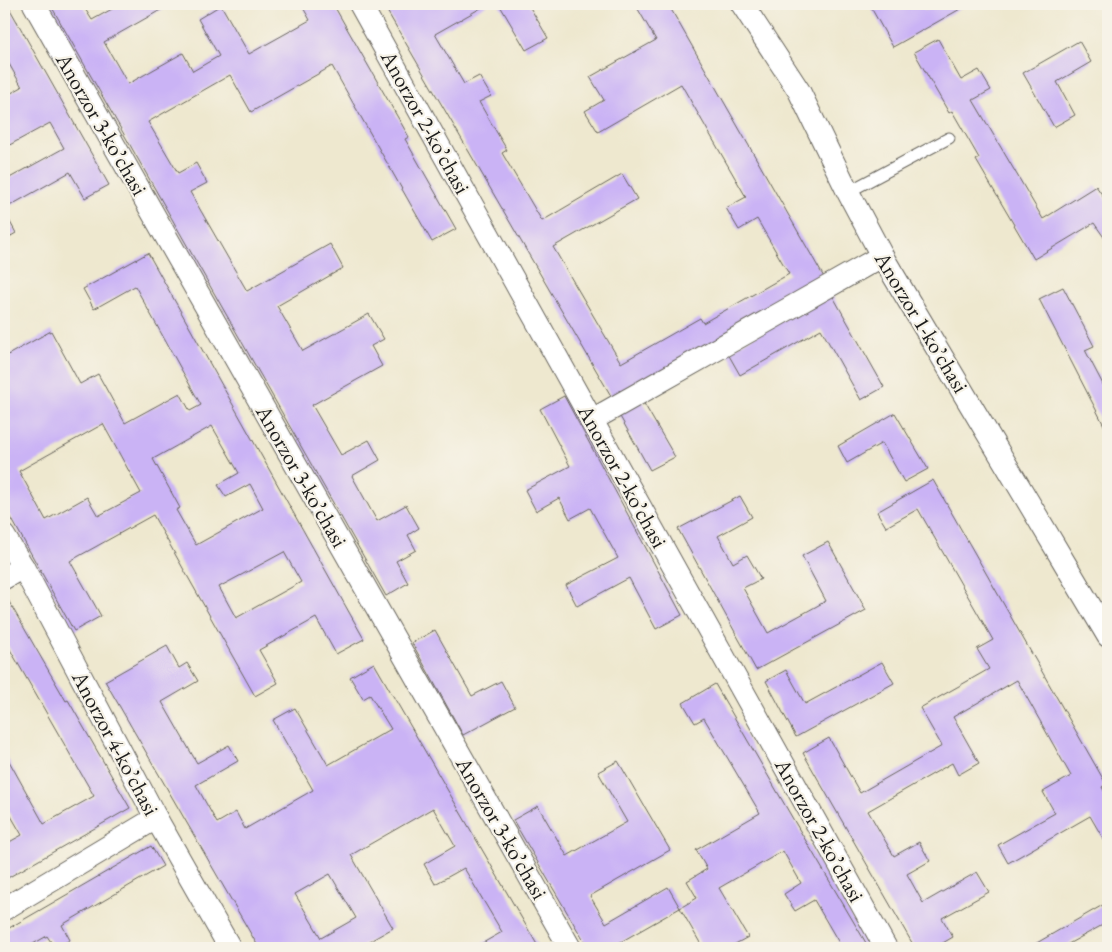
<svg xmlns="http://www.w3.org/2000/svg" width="1112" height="952" font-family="'EB Garamond',serif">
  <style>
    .building { fill: #cab3f5; fill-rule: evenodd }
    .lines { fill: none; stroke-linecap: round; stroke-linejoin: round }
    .lane-casing { stroke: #66635b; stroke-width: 13 }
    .street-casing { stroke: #66635b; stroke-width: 24 }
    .lane { stroke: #fff; stroke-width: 11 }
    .street { stroke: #fff; stroke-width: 22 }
    .labels { text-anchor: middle; stroke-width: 4.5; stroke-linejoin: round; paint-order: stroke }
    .street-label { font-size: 22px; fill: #1c1c1c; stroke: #f7f3e8 }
  </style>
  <rect width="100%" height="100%" fill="#f7f3e8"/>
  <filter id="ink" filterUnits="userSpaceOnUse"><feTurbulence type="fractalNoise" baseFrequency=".02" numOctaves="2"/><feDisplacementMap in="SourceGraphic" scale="10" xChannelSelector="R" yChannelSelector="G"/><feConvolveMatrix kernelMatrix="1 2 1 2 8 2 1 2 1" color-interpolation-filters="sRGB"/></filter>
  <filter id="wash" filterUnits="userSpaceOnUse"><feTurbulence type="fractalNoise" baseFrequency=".0096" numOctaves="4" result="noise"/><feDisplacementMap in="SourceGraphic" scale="20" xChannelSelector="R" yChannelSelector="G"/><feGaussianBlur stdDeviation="1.12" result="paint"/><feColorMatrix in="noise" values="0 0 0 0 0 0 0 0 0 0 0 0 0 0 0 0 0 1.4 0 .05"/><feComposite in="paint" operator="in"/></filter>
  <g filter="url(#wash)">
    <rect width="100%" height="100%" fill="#eee8cf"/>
    <g id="blocks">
      <g class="building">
        <polygon points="4,4 7,4 109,185 85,198 70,172 4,209 4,181 64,148 50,123 4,148 4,97 22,87 8,62 4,64"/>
        <polygon points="50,4 82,4 92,20 121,4 171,4 104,42 128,84 183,53 193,71 219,56 198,19 221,5 249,54 310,20 301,4 333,4 409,137 405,139 456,229 432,242 332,66 251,112 230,75 148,122 178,173 196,163 207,183 190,192 247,291 330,244 343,268 277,306 303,351 369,314 384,339 371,346 382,366 312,405 341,455 369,440 380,460 352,476 377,521 406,505 419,528 408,535 416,550 396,561 408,583 386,596"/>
        <polygon points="383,4 488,4 435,34 464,84 479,76 491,96 479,102 507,150 502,153 542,221 622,174 637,199 553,247 621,363 700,318 703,323 789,274 757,219 739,230 726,208 746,197 681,84 598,132 585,111 604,100 590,77 656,40 635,4 668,4 825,279 614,401"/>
        <polygon points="499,4 528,4 548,38 526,50"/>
        <polygon points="869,4 921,4 925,10 936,4 969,4 893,47"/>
        <polygon points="938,39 961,80 979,70 991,90 973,100 1043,219 1096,186 1108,203 1108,243 1094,223 1034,259 976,160 979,158 952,111 949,113 914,52"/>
        <polygon points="1079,41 1091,62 1057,82 1075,115 1054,127 1023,73"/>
        <polygon points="4,211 16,233 4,240"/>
        <path d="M 148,253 L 364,639 L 336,654 L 316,618 L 259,650 L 278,683 L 255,696 L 153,515 L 70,561 L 101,616 L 74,631 L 4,505 L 4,357 L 51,331 L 80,384 L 98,374 L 125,423 L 180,393 L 190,411 L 201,405 L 135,286 L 94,309 L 83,289 ZM 103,424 L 141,493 L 98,516 L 87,497 L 46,520 L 19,471 ZM 212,426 L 239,473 L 218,485 L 226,497 L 250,484 L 263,508 L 196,545 L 176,510 L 180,508 L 153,459 ZM 284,552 L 301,582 L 236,618 L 219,587 Z"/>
        <polygon points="1063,287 1094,346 1085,350 1108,394 1108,433 1039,299"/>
        <polygon points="831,293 884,387 861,400 821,329 740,375 727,352"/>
        <polygon points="564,396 682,615 656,629 629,578 577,606 566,585 618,558 590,508 570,519 559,498 536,511 525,490 570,466 540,409"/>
        <polygon points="642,400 675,457 650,470 618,413"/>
        <polygon points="895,413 928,469 904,482 882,443 847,463 838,446"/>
        <polygon points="933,480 1106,784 1102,787 1108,798 1108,847 1090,816 1008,863 998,845 1055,813 1043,792 1071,776 1017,680 953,717 979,763 958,775 952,763 868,811 894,856 919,842 930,861 907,874 923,903 977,872 989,892 942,918 953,937 941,944 944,948 915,948 803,753 829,738 860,793 942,746 920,708 989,669 977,649 993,640 918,509 886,527 877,512"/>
        <polygon points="740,496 752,517 718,536 733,563 747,555 761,579 743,588 768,633 826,601 802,556 828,542 866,610 756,670 678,529"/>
        <polygon points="4,593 66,701 68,700 130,808 4,880 4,845 22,835 4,804 4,752 44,824 94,796 4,639"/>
        <polygon points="435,630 472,696 501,681 515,707 463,735 412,643"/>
        <path d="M 167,646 L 179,668 L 187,663 L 198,681 L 162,702 L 197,763 L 229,745 L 238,761 L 196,785 L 217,823 L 236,812 L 245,829 L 313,790 L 273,720 L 295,708 L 328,765 L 391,729 L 370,695 L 363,699 L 350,677 L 374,663 L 539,948 L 474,948 L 502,932 L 464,868 L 435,884 L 424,864 L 455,846 L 433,808 L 351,855 L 393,928 L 363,945 L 365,948 L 259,948 L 105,681 ZM 330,874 L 356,918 L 321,938 L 295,894 Z"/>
        <polygon points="882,662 894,683 796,737 766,681 786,670 805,704"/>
        <polygon points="715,684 793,819 869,948 842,948 814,900 795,911 784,894 801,883 783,851 719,888 748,937 728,948 703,948 680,908 697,898 687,881 707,869 696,850 760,813 704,718 695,723 683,703"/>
        <polygon points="618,761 670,850 590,896 606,923 668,887 680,908 617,944 619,948 588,948 513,820 538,806 567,856 627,822 598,772"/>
        <polygon points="151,846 163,866 62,925 70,940 55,948 47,936 26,948 4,948 4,931"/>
        <polygon points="1108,902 1108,922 1061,948 1028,948"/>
      </g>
    </g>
  </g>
  <g filter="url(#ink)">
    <use href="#blocks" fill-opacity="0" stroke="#66635b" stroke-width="1"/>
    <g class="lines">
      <g class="lane-casing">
        <polyline id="lane" points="848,192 949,138"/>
      </g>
      <g class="street-casing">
        <g id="street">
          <polyline points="34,4 570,948"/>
          <polyline points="360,4 886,948"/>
          <polyline points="742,4 799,91 848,192 882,256 1108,636"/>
          <polyline points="592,420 882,256"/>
          <polyline points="4,536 23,567 156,818 230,948"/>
          <polyline points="4,578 23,567"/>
          <polyline points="4,909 156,818"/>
        </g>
      </g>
      <use href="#lane" class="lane"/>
      <use href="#street" class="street"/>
    </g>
  </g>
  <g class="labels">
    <g class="street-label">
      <text transform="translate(426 122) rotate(61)" y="8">Аnorzor 2-koʼchasi</text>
      <text transform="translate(102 124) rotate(60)" y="8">Аnorzor 3-koʼchasi</text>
      <text transform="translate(922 322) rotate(59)" y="8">Аnorzor 1-koʼchasi</text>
      <text transform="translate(302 476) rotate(60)" y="8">Аnorzor 3-koʼchasi</text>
      <text transform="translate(623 476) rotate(61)" y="8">Аnorzor 2-koʼchasi</text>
      <text transform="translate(116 743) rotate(62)" y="8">Аnorzor 4-koʼchasi</text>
      <text transform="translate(502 828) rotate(60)" y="8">Аnorzor 3-koʼchasi</text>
      <text transform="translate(820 830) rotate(61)" y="8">Аnorzor 2-koʼchasi</text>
    </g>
  </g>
  <rect width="1112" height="952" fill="none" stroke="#f7f3e8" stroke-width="20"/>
</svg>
